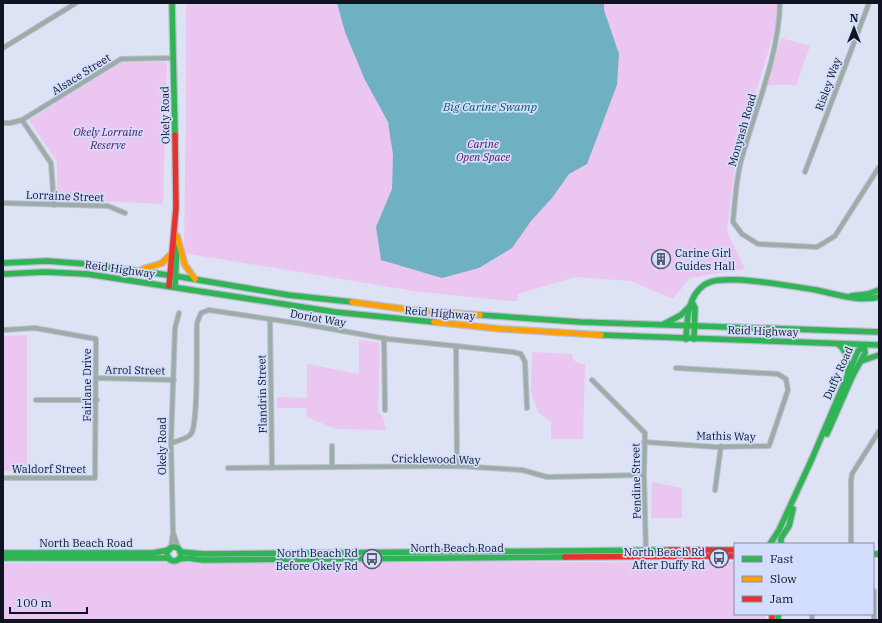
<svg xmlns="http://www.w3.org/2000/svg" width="882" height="623" font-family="'IBM Plex Serif',serif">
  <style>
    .green { fill: #ebc6f0 }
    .water { fill: #6fb1c2 }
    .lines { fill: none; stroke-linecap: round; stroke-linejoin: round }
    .street-casing { stroke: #babfcd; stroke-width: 6 }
    .fast-casing { stroke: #babfcd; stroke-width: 8 }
    .slow-casing { stroke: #babfcd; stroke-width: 8 }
    .jam-casing { stroke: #babfcd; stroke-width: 8 }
    .street { stroke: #9caca8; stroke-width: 4 }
    .fast { stroke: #30b455; stroke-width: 5.5 }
    .slow { stroke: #ff9f0a; stroke-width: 5.5 }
    .jam { stroke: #e5322d; stroke-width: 5.5 }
    .labels { text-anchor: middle; stroke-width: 3.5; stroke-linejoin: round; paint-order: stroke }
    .street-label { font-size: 11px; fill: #101422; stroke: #d3defe }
    .park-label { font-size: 11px; font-style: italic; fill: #5e0b59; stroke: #d3defe }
    .poi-label { font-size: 11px; fill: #101422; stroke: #d3defe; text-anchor: end }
    .water-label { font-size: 12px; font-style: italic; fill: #065864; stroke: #d3defe }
  </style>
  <rect width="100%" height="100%" fill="#dde3f4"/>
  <g class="green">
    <polygon points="186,3 778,3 777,23 736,157 727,231 745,269 690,278 673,299 631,281 575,277 518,294 517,301 507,301 414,291 184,253 186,100"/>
    <polygon points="781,38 810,46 796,85 767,85"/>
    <polygon points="122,62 167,62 163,204 57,199 57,162 29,120"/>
    <polygon points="27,335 27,471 3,471 3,336"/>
    <polygon points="359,340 380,343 378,411 383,417 386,430 336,429 307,417 306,408 277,408 277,397 307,398 307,364 359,374"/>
    <polygon points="532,352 572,354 573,360 581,364 585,364 583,439 551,439 551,422 538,412 531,392"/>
    <polygon points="652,482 682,488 682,518 651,518"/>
    <polygon points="735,562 735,614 765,614 765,620 3,620 3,563"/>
  </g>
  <polygon class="water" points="337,3 604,3 604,10 619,54 617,85 587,164 569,174 552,198 531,221 512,248 479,268 442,278 381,260 376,227 392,189 393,155 388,122 365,80 345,32"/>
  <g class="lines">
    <g class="street-casing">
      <g id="street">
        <path d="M 780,3 C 779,55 755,110 741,161 C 736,180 735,202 733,222 L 742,234 L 758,244 L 817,247 L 835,236 L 879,167"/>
        <polyline points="3,48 76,3"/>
        <polyline points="22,120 51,163 54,205"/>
        <polyline points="3,123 10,123 22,120 121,59 173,58"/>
        <polyline points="805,172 869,3"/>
        <polyline points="3,203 108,206 125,213"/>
        <polyline points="270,319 272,468"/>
        <polyline points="3,330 35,328 96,339 95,478 3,478"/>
        <polyline points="384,338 385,410"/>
        <polyline points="456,346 513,352 521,354 525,362 527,408"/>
        <polyline points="96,378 174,380"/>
        <polyline points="592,380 645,433 644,475 646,552"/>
        <polyline points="36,400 97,400"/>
        <polyline points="644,442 716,447 769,446 788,390 786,379 778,374 676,368"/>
        <path d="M 171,443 C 177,441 187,439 191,434 C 199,422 196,342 197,323 L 201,313 L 209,310 L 303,324 L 388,339 L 456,346 L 457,466"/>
        <polyline points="332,446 332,467"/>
        <polyline points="228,468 457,466 522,470 547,477 644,475"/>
        <polyline points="715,490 721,446"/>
        <polyline points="174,535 179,550"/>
        <polyline points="851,544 851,481 852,474 879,431"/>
        <polyline points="171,548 173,532 171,443 175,328 179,313"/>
        <polyline points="874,591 874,620"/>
        <polyline points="812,614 812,620"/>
      </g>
    </g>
    <g class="fast-casing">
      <g id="fast">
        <polyline points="172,3 175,135"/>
        <polyline points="3,263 47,261 87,264 175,276 288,295 352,302"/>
        <polyline points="3,274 45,272 87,274 335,312 434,322"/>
        <polyline points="175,287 177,243"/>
        <polyline points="851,296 868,294 879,290"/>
        <polyline points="692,302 695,308 694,339"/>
        <polyline points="480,315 580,322 879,332"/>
        <polyline points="664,324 681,315 689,307"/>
        <polyline points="601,335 879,345"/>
        <path d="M 686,339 C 687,321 687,297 704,285 C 714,278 730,280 743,280 C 767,282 791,286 816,290 C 836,294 858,302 879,297"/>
        <path d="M 838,344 C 848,351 847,362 848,373"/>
        <polyline points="861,361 879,355"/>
        <polyline points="827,434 853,375 865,353 864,345"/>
        <polyline points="770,544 779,530 811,461 858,351 864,345"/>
        <polyline points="781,544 781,538 789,526 793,509"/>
        <circle cx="174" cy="554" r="7"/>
        <polyline points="180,552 204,554 670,550"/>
        <polyline points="3,553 153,553 169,550"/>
        <polyline points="873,554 879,554"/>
        <polyline points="3,558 169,558"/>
        <polyline points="179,559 188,558 203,560 565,557"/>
        <polyline points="778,614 778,620"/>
      </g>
    </g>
    <g class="slow-casing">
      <g id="slow">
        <polyline points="177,236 185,265 195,279"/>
        <polyline points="143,269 162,263 171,254"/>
        <polyline points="352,302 412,310 480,315"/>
        <polyline points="434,322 502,329 601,335"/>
      </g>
    </g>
    <g class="jam-casing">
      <g id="jam">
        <polyline points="169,286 176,208 175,135"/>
        <polyline points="670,550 735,550"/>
        <polyline points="565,557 735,556"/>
        <polyline points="772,614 772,620"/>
      </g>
    </g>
    <use href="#street" class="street"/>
    <use href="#fast" class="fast"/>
    <use href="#slow" class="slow"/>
    <use href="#jam" class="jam"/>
  </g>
  <defs>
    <g id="building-ring" transform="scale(1)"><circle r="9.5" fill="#d3defe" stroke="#585c6c" stroke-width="1.5"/><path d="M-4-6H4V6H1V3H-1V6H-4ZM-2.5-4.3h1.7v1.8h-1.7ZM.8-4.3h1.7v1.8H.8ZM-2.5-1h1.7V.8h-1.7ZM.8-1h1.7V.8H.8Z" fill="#585c6c"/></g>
    <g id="bus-ring" transform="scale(1)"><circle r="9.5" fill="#d3defe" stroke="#585c6c" stroke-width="1.5"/><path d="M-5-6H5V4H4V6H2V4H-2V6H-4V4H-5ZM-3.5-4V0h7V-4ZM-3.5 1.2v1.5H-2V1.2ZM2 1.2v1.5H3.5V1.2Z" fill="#585c6c"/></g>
  </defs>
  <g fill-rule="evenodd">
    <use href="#building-ring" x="661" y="259"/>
    <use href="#bus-ring" x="719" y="558"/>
    <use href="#bus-ring" x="372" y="559"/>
  </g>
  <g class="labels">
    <g class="street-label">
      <text transform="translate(81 74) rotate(-32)" y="4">Alsace Street</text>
      <text transform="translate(828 84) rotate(-70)" y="4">Risley Way</text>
      <text transform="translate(165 115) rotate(-91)" y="4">Okely Road</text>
      <text transform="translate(742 130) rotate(-74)" y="4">Monyash Road</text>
      <text transform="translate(65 196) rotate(2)" y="4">Lorraine Street</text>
      <text transform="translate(120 269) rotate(8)" y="4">Reid Highway</text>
      <text transform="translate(440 313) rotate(5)" y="4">Reid Highway</text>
      <text transform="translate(318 318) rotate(10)" y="4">Doriot Way</text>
      <text transform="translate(763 331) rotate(2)" y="4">Reid Highway</text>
      <text transform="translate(135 370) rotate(1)" y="4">Arrol Street</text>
      <text transform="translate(838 373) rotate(-66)" y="4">Duffy Road</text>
      <text transform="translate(87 385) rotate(-90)" y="4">Fairlane Drive</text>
      <text transform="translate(262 394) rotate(-91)" y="4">Flandrin Street</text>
      <text transform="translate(726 436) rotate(1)" y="4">Mathis Way</text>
      <text transform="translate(162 446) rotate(-90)" y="4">Okely Road</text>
      <text transform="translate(436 459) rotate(1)" y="4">Cricklewood Way</text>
      <text x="49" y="473">Waldorf Street</text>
      <text transform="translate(636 481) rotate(-91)" y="4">Pendine Street</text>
      <text x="86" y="547">North Beach Road</text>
      <text x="457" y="552">North Beach Road</text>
    </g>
    <g class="park-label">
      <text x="108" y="136">Okely Lorraine<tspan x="108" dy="13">Reserve</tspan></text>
      <text x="483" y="148">Carine<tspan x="483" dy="13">Open Space</tspan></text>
    </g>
    <g class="poi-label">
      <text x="675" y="257" text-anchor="start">Carine Girl<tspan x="675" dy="13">Guides Hall</tspan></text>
      <text x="705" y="556">North Beach Rd<tspan x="705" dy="13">After Duffy Rd</tspan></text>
      <text x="358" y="557">North Beach Rd<tspan x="358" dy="13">Before Okely Rd</tspan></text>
    </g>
    <g class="water-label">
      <text x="490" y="111">Big Carine Swamp</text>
    </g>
  </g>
  <rect width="882" height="623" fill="none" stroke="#101422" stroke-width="8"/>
  <rect x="734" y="543" width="140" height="72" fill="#d3defe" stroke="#858da6"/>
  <rect x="742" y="556" width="20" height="6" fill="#30b455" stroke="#858da6"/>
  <text x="770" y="563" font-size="12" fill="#101422">Fast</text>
  <rect x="742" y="576" width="20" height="6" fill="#ff9f0a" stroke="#858da6"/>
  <text x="770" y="583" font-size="12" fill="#101422">Slow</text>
  <rect x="742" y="596" width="20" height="6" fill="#e5322d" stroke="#858da6"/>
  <text x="770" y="603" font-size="12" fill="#101422">Jam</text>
  <g transform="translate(854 28)" stroke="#d3defe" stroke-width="3" paint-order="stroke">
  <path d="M0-3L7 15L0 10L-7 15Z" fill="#101422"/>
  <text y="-6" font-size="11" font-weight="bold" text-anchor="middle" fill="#101422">N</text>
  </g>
  <path d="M10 607v6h77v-6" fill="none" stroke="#101422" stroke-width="2"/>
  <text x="16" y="607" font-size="12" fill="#101422" stroke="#d3defe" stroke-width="3" paint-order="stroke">100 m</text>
</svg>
